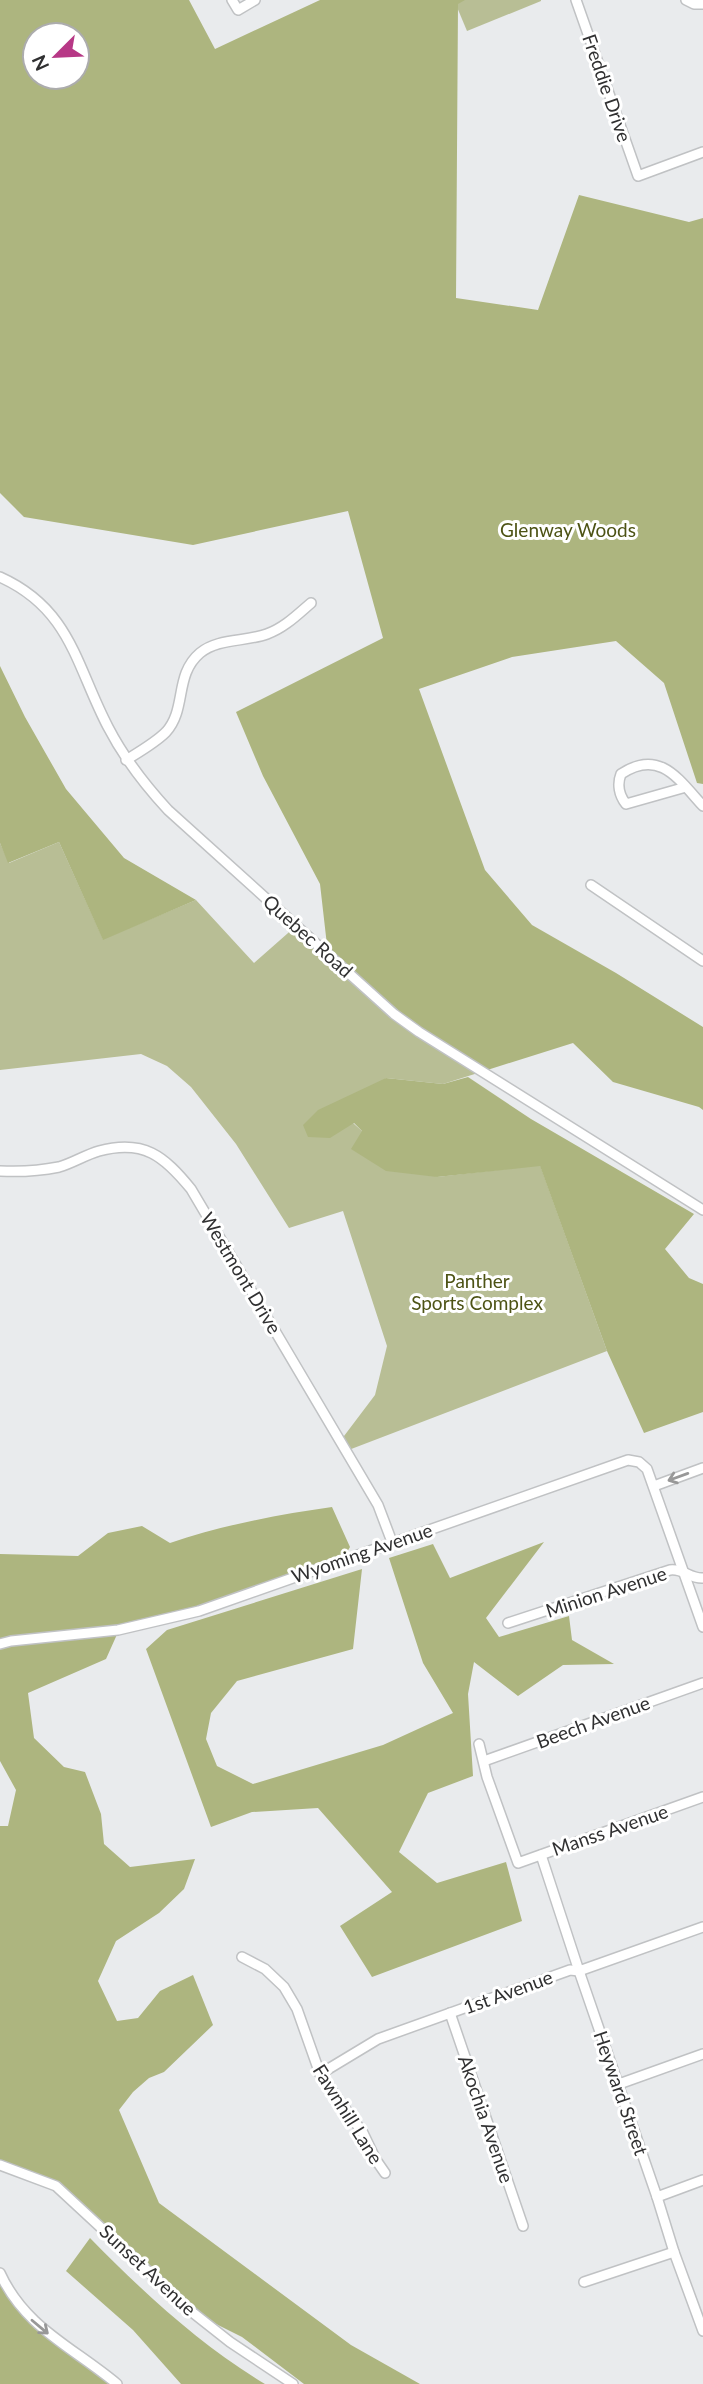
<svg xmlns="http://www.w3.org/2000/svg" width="703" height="2384" font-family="Lato,sans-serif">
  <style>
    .green { fill: #b8be95 }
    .forest { fill: #adb57f; fill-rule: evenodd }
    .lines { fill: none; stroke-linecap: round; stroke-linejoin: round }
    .minor-casing { stroke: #c0c2c4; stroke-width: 12 }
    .minor { stroke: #fff; stroke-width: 9 }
    .oneway { stroke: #989898 }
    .labels { text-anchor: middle; stroke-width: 6; stroke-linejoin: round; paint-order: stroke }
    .street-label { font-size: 19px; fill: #303031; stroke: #fff }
    .park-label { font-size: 19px; fill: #4d5315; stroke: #fff }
  </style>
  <rect width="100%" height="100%" fill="#e9ebed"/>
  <g class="green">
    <polygon points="454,0 541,0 541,1 467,31"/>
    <polygon points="59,842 103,939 196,900 254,963 296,926 481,1072 443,1084 386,1078 353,1123 362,1131 437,1177 540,1165 607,1351 346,1451 341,1440 375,1395 387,1346 343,1211 289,1228 236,1144 191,1087 167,1066 141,1054 0,1070 0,843 9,863"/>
  </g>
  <g class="forest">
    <path d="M 0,0 L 189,0 L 215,49 L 320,0 L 465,0 L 458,4 L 456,298 L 538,310 L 579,195 L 689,222 L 703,218 L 703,784 L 697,783 L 664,683 L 616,641 L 512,657 L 419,689 L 485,870 L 532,925 L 616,973 L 703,1027 L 703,1110 L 699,1107 L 613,1082 L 573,1043 L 481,1072 L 419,1033 L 328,954 L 320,884 L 263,776 L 236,712 L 383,638 L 348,511 L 193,545 L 24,517 L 0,493 ZM 35,35 L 77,35 L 77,77 L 35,77 Z"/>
    <polygon points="0,666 25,717 66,789 124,858 196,900 103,940 59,842 8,863 0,843"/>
    <polygon points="468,1077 531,1119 694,1214 665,1249 689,1278 703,1284 703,1412 644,1433 607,1351 540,1166 437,1177 386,1171 351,1149 362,1131 354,1123 330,1138 308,1137 303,1125 318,1110 386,1078 443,1084"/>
    <path d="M 332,1507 L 350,1547 L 343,1559 L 199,1611 L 119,1630 L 106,1659 L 28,1693 L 34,1738 L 64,1767 L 85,1772 L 101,1814 L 104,1844 L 130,1867 L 195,1859 L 184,1889 L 159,1913 L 116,1941 L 98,1981 L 117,2021 L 138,2018 L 160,1991 L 193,1975 L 213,2025 L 164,2072 L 149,2078 L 133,2092 L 119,2110 L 159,2203 L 351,2345 L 420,2384 L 304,2384 L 242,2337 L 192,2312 L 56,2186 L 0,2165 L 0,1826 L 8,1826 L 16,1790 L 0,1761 L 0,1554 L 78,1556 L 108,1533 L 142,1526 L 170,1543 C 223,1525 276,1515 332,1507 Z"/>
    <polygon points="544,1542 486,1618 499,1637 569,1616 572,1640 614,1664 563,1665 518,1696 474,1662 468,1694 473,1776 428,1793 399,1852 437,1883 506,1862 522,1921 372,1977 340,1926 392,1892 318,1808 252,1812 211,1827 146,1649 167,1630 362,1569 353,1649 237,1681 211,1713 206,1739 217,1766 253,1784 383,1745 453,1713 423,1663 389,1558 433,1544 450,1578"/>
    <path d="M 90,2238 C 143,2292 200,2345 265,2384 L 181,2384 L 133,2330 L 66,2271 Z"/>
    <polygon points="0,2284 15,2299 34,2323 117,2384 0,2384"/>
  </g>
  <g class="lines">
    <g class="minor-casing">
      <g id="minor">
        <polyline points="232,0 238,10 255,0"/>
        <polyline points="576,0 638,176 703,152"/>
        <polyline points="686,0 694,4 703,4"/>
        <path d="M 0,577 C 71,609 76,666 108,727 C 124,758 144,784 168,810 L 394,1014 L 419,1032 L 703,1210"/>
        <path d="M 126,760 C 139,752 155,743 166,732 C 187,709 174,675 200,653 C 218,638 245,642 267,634 C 284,628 297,615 311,603"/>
        <path d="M 686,787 L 626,804 C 619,795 617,784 621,774 C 660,748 679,780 703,806"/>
        <polyline points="591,885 703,961"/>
        <path d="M 0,1171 C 20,1172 39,1171 59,1167 C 73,1163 85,1155 99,1151 C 144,1139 164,1156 191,1189 L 378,1505 L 392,1542"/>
        <polyline points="654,1486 703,1468"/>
        <path d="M 508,1623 L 670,1570 C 683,1568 690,1579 703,1578"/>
        <polyline points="0,1644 11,1641 118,1630 199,1611 628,1460 639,1462 647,1469 703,1627"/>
        <polyline points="479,1744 487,1777 518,1863 703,1797"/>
        <polyline points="484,1761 703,1683"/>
        <polyline points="541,1855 579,1971 657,2197 674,2252 703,2331"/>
        <polyline points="242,1957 265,1969 284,1987 297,2009 320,2074 363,2133 376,2160 385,2173"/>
        <polyline points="450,2013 523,2226"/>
        <polyline points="320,2074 378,2039 570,1970 579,1971 703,1927"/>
        <polyline points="619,2084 703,2054"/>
        <polyline points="0,2165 56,2186 192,2312 230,2342 293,2384"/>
        <polyline points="657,2197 703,2180"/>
        <path d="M 0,2273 C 25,2328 73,2347 117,2384"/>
        <polyline points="584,2282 674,2252"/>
      </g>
    </g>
    <use href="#minor" class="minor"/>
  </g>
  <defs><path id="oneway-shaft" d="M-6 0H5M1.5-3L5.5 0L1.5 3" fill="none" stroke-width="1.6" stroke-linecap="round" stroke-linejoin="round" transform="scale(1.75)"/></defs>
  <g class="oneway">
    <use href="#oneway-shaft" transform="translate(678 1477) rotate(160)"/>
    <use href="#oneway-shaft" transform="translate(40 2327) rotate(40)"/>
  </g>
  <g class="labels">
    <g class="street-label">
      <text transform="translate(607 88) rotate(71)" y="7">Freddie Drive</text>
      <text transform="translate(308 936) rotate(42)" y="7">Quebec Road</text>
      <text transform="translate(241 1273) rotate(59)" y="7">Westmont Drive</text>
      <text transform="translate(362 1553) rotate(-19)" y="7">Wyoming Avenue</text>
      <text transform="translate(606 1592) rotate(-18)" y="7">Minion Avenue</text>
      <text transform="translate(593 1722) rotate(-20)" y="7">Beech Avenue</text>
      <text transform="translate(610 1830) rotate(-19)" y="7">Manss Avenue</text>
      <text transform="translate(508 1992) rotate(-20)" y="7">1st Avenue</text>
      <text transform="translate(621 2093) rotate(71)" y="7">Heyward Street</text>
      <text transform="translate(348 2114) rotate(58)" y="7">Fawnhill Lane</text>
      <text transform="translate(486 2119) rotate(71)" y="7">Akochia Avenue</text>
      <text transform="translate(148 2270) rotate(43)" y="7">Sunset Avenue</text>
    </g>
    <g class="park-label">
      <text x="568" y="537">Glenway Woods</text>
      <text x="477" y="1288">Panther<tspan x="477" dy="22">Sports Complex</tspan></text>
    </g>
  </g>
  <g transform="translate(56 56) rotate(246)"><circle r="33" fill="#ffffff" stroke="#acacad" stroke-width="2"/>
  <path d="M0-5L12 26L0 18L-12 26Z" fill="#b73886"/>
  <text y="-10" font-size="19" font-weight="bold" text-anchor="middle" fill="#303031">N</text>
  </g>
</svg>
